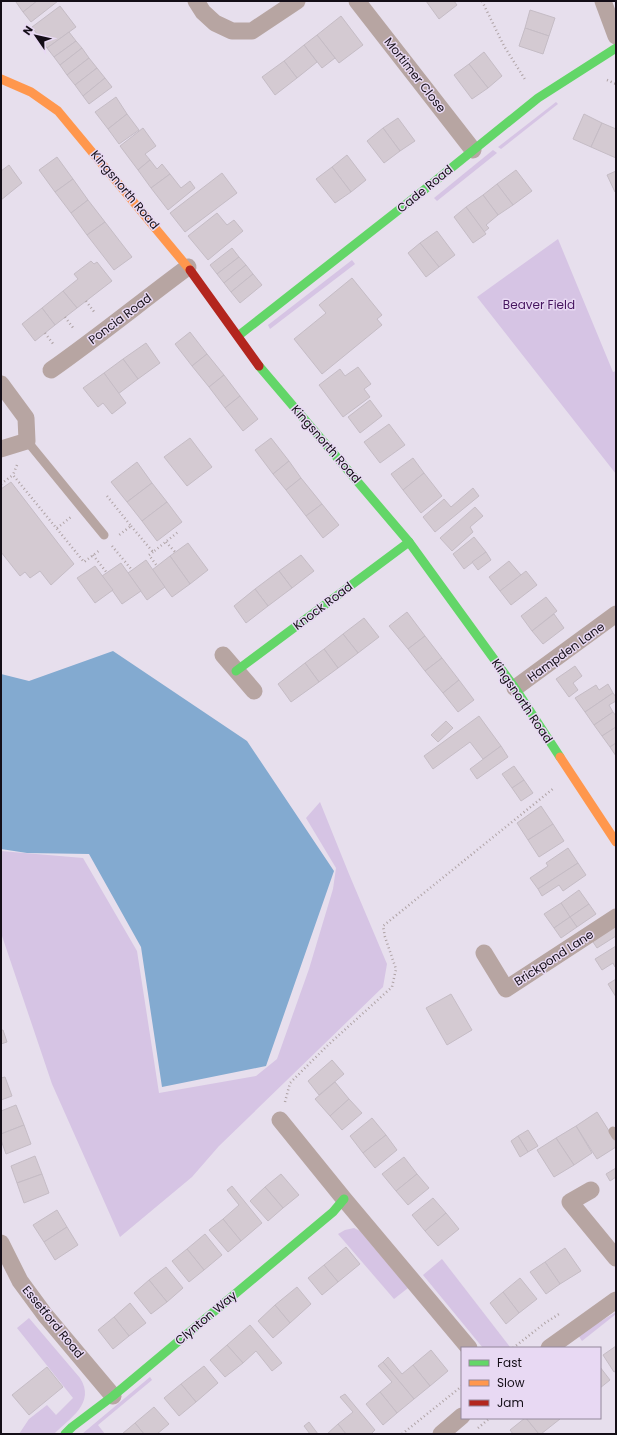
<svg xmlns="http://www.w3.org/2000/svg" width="617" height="1435" font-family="Poppins,sans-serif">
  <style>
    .green { fill: #d6c4e4 }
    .water { fill: #83aad0 }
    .building { fill: #d4cad2; stroke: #c5bcc5 }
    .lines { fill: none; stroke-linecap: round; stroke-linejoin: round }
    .path { stroke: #afa3a5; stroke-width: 2.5; stroke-dasharray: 1 3; stroke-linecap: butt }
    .lane { stroke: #b7a5a2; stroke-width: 9 }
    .street { stroke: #b7a5a2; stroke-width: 17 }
    .fast { stroke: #63d668; stroke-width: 9 }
    .slow { stroke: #ff974d; stroke-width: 9 }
    .jam { stroke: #b3261e; stroke-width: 9 }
    .labels { text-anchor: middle; stroke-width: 3; stroke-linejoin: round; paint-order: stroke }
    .street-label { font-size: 12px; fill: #140e17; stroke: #e8d9f3 }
    .park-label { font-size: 12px; fill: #46155f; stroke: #e8d9f3 }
  </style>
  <rect width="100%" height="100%" fill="#e7dfed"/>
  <g class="green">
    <polygon points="556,102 558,104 501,149 498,147"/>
    <polygon points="493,150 497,153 437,201 434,198"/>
    <polygon points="558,239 613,372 616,371 616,474 477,297"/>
    <polygon points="352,260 355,264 270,329 268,325"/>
    <polygon points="320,802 349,874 387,964 383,987 219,1146 192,1177 120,1237 52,1084 1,933 1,851 83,858 137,951 159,1093 256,1076 277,1059 309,969 333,889 336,868 306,818"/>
    <polygon points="354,1228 360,1231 408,1288 394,1299 338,1234 345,1230"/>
    <polygon points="442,1259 510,1347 508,1348 483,1348 423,1275"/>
    <polygon points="616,1312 616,1314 582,1341 578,1335"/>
    <path d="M 29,1318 L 80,1378 C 96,1403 70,1418 54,1434 L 19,1434 L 29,1419 L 47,1405 L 56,1415 L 73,1398 L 17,1328 Z"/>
    <polygon points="150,1377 152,1380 98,1425 105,1434 82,1434"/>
  </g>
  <polygon class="water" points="113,651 247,741 334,871 266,1066 162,1087 141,947 89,854 27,853 1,849 1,674 29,681"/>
  <g class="building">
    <polygon points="17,1 37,1 23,12 16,2"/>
    <polygon points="37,1 58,1 31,22 23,12"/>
    <polygon points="426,1 454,1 457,5 439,19"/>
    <polygon points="60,6 76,27 47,48 32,27"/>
    <polygon points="530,10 555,18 549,36 525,28"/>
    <polygon points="341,16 363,45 339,63 317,35"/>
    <polygon points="525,28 549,36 543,54 519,46"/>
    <polygon points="69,32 76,41 54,57 47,48"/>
    <polygon points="317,35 335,58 322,68 304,45"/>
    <polygon points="76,41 82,48 60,65 54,57"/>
    <polygon points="304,45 317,62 297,78 284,61"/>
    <polygon points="82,48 89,58 67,75 60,65"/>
    <polygon points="484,52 502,76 488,88 469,64"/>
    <polygon points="89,58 97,68 75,85 67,75"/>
    <polygon points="284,61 297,78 275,95 262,77"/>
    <polygon points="469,64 488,88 472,99 454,75"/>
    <polygon points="97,68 105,78 83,96 75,85"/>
    <polygon points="105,78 112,87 89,104 83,96"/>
    <polygon points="116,97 127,114 108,129 95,112"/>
    <polygon points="127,114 139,130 119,144 108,129"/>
    <polygon points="584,114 602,123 591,147 573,139"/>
    <polygon points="398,118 415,141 400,151 383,128"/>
    <polygon points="602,123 616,129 616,158 591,147"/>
    <polygon points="143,128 156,146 145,154 150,160 138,170 120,146"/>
    <polygon points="383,128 400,151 384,163 367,141"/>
    <polygon points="347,155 366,180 351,192 332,167"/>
    <polygon points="57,157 73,179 55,192 39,170"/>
    <polygon points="150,160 157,169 162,164 170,174 151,188 138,170"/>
    <polygon points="9,165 22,183 1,200 1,171"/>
    <polygon points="332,167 351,192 335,203 316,179"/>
    <polygon points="516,170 532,191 513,205 497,184"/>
    <polygon points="616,171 616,192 615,192 607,175"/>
    <polygon points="222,173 237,193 185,232 170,213"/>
    <polygon points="170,174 181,188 190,181 195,188 168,210 151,188"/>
    <polygon points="73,179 88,200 71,213 55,192"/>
    <polygon points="497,184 513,205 498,215 483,195"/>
    <polygon points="483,195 498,215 486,225 489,228 484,232 466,207"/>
    <polygon points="88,200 105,222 87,235 71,213"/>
    <polygon points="466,207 486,234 473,243 454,217"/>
    <polygon points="217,213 227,225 234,220 243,231 208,260 188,236"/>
    <polygon points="105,222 132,257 114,270 87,235"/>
    <polygon points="437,231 455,255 439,267 420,243"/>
    <polygon points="420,243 439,267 426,277 408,253"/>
    <polygon points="232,248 239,257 217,274 210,265"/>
    <polygon points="239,257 246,265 224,283 217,274"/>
    <polygon points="91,261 94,264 97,262 112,281 77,308 63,291 78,279 74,274"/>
    <polygon points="246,265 253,274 231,292 224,283"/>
    <polygon points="253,274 262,285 240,303 231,292"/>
    <polygon points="352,278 382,315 377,319 382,325 322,374 294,339 326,313 319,305"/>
    <polygon points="63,291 77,308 55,325 42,308"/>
    <polygon points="42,308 55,325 35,341 22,324"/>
    <polygon points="190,332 207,354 192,366 175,344"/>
    <polygon points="146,343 160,363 138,379 123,359"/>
    <polygon points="207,354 224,375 209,387 192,366"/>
    <polygon points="123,359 138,379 118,394 104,373"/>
    <polygon points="358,367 371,384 364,389 370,397 343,417 319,385 340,369 345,376"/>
    <polygon points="104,373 126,403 112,414 103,403 98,407 83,388"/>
    <polygon points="224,375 240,396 225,408 209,387"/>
    <polygon points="240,396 258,419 243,431 225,408"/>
    <polygon points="370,400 382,416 360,433 348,417"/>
    <polygon points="389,424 405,445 380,463 364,442"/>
    <polygon points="190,438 212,467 187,486 164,457"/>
    <polygon points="271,438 289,461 273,474 255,450"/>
    <polygon points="413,458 424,473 403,490 391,474"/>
    <polygon points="289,461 301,478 286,490 273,474"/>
    <polygon points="137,462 152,483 127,502 111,482"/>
    <polygon points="424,473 442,496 421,513 403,490"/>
    <polygon points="301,478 322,504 306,516 286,490"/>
    <polygon points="11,482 74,564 51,585 40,571 30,578 25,572 20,576 1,552 1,489"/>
    <polygon points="152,483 167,502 142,521 127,502"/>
    <polygon points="473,488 479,496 435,532 423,517 444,499 451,507"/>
    <polygon points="167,502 182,522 157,541 142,521"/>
    <polygon points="322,504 339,525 323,538 306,516"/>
    <polygon points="475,507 483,516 470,527 473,532 452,551 440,538"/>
    <polygon points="474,537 486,552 464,569 453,554"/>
    <polygon points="188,543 208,570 190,584 170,556"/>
    <polygon points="486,552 491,560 478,570 472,562"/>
    <polygon points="301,555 314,571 292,588 279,571"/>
    <polygon points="170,556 190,584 172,597 152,570"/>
    <polygon points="146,560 165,587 147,600 128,573"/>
    <polygon points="509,561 521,575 500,591 489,577"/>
    <polygon points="121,563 141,591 122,604 102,576"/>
    <polygon points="95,566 113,590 95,603 77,578"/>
    <polygon points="279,571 292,588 268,606 255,589"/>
    <polygon points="526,571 537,585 511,605 500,591"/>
    <polygon points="255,589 268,606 246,623 234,606"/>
    <polygon points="546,597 557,611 532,631 521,616"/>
    <polygon points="407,612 425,636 408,649 389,626"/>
    <polygon points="554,614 564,628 543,644 532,631"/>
    <polygon points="364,618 379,637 358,653 343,634"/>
    <polygon points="343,634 358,653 338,668 324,649"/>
    <polygon points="425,636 442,658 425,671 408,649"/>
    <polygon points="324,649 338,668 319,682 305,663"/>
    <polygon points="442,658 459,680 443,693 425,671"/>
    <polygon points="305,663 319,682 291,702 278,684"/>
    <polygon points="575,666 582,676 573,683 578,690 569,697 556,679"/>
    <polygon points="459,680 474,700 458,712 443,693"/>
    <polygon points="608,684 613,693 585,712 575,698 596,685 599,690"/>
    <polygon points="613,693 616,697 616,701 609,705 613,712 594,725 585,712"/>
    <polygon points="613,712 616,716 616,727 602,736 594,725"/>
    <polygon points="479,716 501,746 483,759 470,742 433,769 424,756"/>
    <polygon points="446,721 453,728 438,742 431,735"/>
    <polygon points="616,727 616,743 610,747 602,736"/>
    <polygon points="616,743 616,756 610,747"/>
    <polygon points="501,746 508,757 477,779 470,769"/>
    <polygon points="514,766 524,780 512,788 502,774"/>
    <polygon points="524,780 533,793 521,801 512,788"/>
    <polygon points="541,806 553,824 528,840 517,823"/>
    <polygon points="553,824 564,841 539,857 528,840"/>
    <polygon points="568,848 578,863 538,889 530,878 548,866 546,863"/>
    <polygon points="578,863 586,875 563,891 559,885 542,896 538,889"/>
    <polygon points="579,890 589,904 570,917 561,903"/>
    <polygon points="561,903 570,917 554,928 544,914"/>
    <polygon points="589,904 596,914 577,927 570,917"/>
    <polygon points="570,917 577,927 561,938 554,928"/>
    <polygon points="616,923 616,936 597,948 591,939"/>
    <polygon points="616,946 616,966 615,967 613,963 602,970 595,959"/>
    <polygon points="616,979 616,997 608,984"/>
    <polygon points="451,994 472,1030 447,1045 426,1008"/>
    <polygon points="1,1030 3,1030 7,1042 1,1044"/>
    <polygon points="332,1060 344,1074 319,1095 308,1081"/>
    <polygon points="5,1077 12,1096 1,1100 1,1078"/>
    <polygon points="335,1082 349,1099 330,1116 315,1099"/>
    <polygon points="349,1099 362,1113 342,1130 330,1116"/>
    <polygon points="16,1105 24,1125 1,1134 1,1111"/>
    <polygon points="597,1112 616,1142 616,1147 597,1159 576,1126"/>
    <polygon points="372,1118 386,1135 363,1153 350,1136"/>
    <polygon points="24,1125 31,1144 6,1154 1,1140 1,1134"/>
    <polygon points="576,1126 592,1153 574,1165 556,1138"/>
    <polygon points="528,1130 538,1146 528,1152 518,1136"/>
    <polygon points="386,1135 397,1150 375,1168 363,1153"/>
    <polygon points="518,1136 528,1152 520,1157 511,1141"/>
    <polygon points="556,1138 574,1165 554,1177 537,1150"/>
    <polygon points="35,1156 42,1174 17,1183 11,1166"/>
    <polygon points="404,1157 417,1174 396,1191 382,1174"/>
    <polygon points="616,1168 616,1177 610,1181 606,1174"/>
    <polygon points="42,1174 49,1193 24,1203 17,1183"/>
    <polygon points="281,1174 299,1195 283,1208 265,1187"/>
    <polygon points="417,1174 429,1188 408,1205 396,1191"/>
    <polygon points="232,1186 262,1223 241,1241 223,1219 239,1205 227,1190"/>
    <polygon points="265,1187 283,1208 268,1221 250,1201"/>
    <polygon points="433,1198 446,1213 425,1231 412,1215"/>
    <polygon points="57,1210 67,1227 44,1242 33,1225"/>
    <polygon points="446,1213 459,1229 438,1246 425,1231"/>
    <polygon points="223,1219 241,1241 228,1252 209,1230"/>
    <polygon points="67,1227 78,1245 55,1260 44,1242"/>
    <polygon points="205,1234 222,1255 204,1270 187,1249"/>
    <polygon points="346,1247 360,1264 338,1282 324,1265"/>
    <polygon points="565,1248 581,1271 560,1284 545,1262"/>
    <polygon points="187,1249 204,1270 189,1282 172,1261"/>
    <polygon points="545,1262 560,1284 546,1294 530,1272"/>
    <polygon points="324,1265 338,1282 322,1295 308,1278"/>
    <polygon points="166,1267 183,1288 167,1302 149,1280"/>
    <polygon points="520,1278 537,1299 519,1313 503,1292"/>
    <polygon points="149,1280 167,1302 151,1314 134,1293"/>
    <polygon points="297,1287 311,1304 290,1323 275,1305"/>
    <polygon points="503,1292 519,1313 506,1324 490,1303"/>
    <polygon points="130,1303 146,1323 129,1336 114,1317"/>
    <polygon points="275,1305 290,1323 273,1338 258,1321"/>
    <polygon points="114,1317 129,1336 113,1349 98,1330"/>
    <polygon points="250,1325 282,1363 272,1371 256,1351 243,1363 227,1345"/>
    <polygon points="227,1345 243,1363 225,1377 210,1360"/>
    <polygon points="616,1346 616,1371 614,1372 603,1355"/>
    <polygon points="431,1350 448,1371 430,1386 413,1365"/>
    <polygon points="388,1357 402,1374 413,1365 430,1386 414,1399 383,1362"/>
    <polygon points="383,1362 414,1399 397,1413 380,1392 392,1382 378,1366"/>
    <polygon points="204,1366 218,1383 196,1402 181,1384"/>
    <polygon points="47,1367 63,1387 29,1415 12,1395"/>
    <polygon points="600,1367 610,1380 600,1388"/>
    <polygon points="181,1384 196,1402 179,1416 164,1398"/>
    <polygon points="380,1392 397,1413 383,1425 366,1404"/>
    <polygon points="345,1394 375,1430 371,1434 346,1434 338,1424 353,1412 340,1397"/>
    <polygon points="154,1407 169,1424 157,1434 144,1434 135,1423"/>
    <polygon points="525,1418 526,1418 539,1434 513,1434 510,1430"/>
    <polygon points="526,1418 559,1418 560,1419 541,1434 539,1434"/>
    <polygon points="309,1422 318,1434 310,1434 304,1426"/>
    <polygon points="135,1423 144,1434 122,1434"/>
    <polygon points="338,1424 346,1434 327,1434"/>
  </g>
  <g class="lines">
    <g class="path">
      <polyline points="482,1 504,46 526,81"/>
      <polyline points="607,80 616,84"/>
      <polyline points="86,301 95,313"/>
      <polyline points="65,317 74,329"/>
      <polyline points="45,333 54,345"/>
      <polyline points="17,465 13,475 84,562 100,550"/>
      <polyline points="1,484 13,475"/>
      <polyline points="107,496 131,526 119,535"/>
      <polyline points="131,526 153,552 178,532"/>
      <polyline points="57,528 71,517"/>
      <polyline points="166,542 175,552"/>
      <polyline points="112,546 132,570"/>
      <polyline points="153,552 149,555 157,566"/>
      <polyline points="93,555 107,573"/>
      <polyline points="285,1102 290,1083 328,1045 392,987 396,969 385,937 383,926 554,788"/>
      <polyline points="513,1348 545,1323 559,1314"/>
      <polyline points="478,1428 490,1418"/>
      <polyline points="402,1434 462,1386"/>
    </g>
    <g class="lane">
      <polyline points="27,441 104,535"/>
      <polyline points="613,1131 616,1136"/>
    </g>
    <g class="street">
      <polyline points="196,1 203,12 215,23 232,31 252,31 297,1"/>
      <polyline points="357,1 473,150"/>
      <polyline points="603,1 616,36"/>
      <path d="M 51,370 C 98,337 142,301 188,267"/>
      <polyline points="1,384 26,418 27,441 1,449"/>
      <polyline points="223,655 254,691"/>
      <polyline points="515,688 616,614"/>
      <polyline points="484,953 506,989 616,917"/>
      <polyline points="280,1120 344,1199 469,1348"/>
      <polyline points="591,1190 570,1202 616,1258"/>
      <polyline points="1,1243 20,1281 45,1315 113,1396"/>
      <polyline points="549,1348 616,1300"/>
      <polyline points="441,1434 462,1416"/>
    </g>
    <g class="fast">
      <polyline points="238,336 419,194 538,98 616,48"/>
      <polyline points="259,366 409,542 515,688 560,757"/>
      <polyline points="236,671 409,542"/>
      <polyline points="65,1434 72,1427 113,1396 333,1212 344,1199"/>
    </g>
    <g class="slow">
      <polyline points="1,79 31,92 58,111 190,270"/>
      <polyline points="560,757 616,842"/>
    </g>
    <polyline class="jam" points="190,270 259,366"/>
  </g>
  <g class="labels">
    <g class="street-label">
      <text transform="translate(415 75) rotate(52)" y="4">Mortimer Close</text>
      <text transform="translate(425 189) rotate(-39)" y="4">Cade Road</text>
      <text transform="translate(125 190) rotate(50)" y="4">Kingsnorth Road</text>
      <text transform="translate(120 319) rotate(-37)" y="4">Poncia Road</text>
      <text transform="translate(326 444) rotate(49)" y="4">Kingsnorth Road</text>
      <text transform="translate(323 606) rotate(-37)" y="4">Knock Road</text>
      <text transform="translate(566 652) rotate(-36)" y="4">Hampden Lane</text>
      <text transform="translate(522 701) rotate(56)" y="4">Kingsnorth Road</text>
      <text transform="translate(554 958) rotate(-33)" y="4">Brickpond Lane</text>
      <text transform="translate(206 1318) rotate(-40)" y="4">Clynton Way</text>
      <text transform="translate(53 1322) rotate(51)" y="4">Essetford Road</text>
    </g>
    <g class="park-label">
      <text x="539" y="309">Beaver Field</text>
    </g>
  </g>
  <rect width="617" height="1435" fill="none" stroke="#140e17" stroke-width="4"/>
  <rect x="461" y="1347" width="140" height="72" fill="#e8d9f3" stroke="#93889b"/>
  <rect x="469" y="1360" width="20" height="6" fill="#63d668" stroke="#93889b"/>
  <text x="497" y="1367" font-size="12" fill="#140e17">Fast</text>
  <rect x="469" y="1380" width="20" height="6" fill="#ff974d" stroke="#93889b"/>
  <text x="497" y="1387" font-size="12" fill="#140e17">Slow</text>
  <rect x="469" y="1400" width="20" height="6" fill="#b3261e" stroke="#93889b"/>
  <text x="497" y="1407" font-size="12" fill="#140e17">Jam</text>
  <g transform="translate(36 36) rotate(304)" stroke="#e8d9f3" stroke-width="3" paint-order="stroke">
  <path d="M0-3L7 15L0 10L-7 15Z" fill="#140e17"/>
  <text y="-6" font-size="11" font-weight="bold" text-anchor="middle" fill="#140e17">N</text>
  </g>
</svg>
